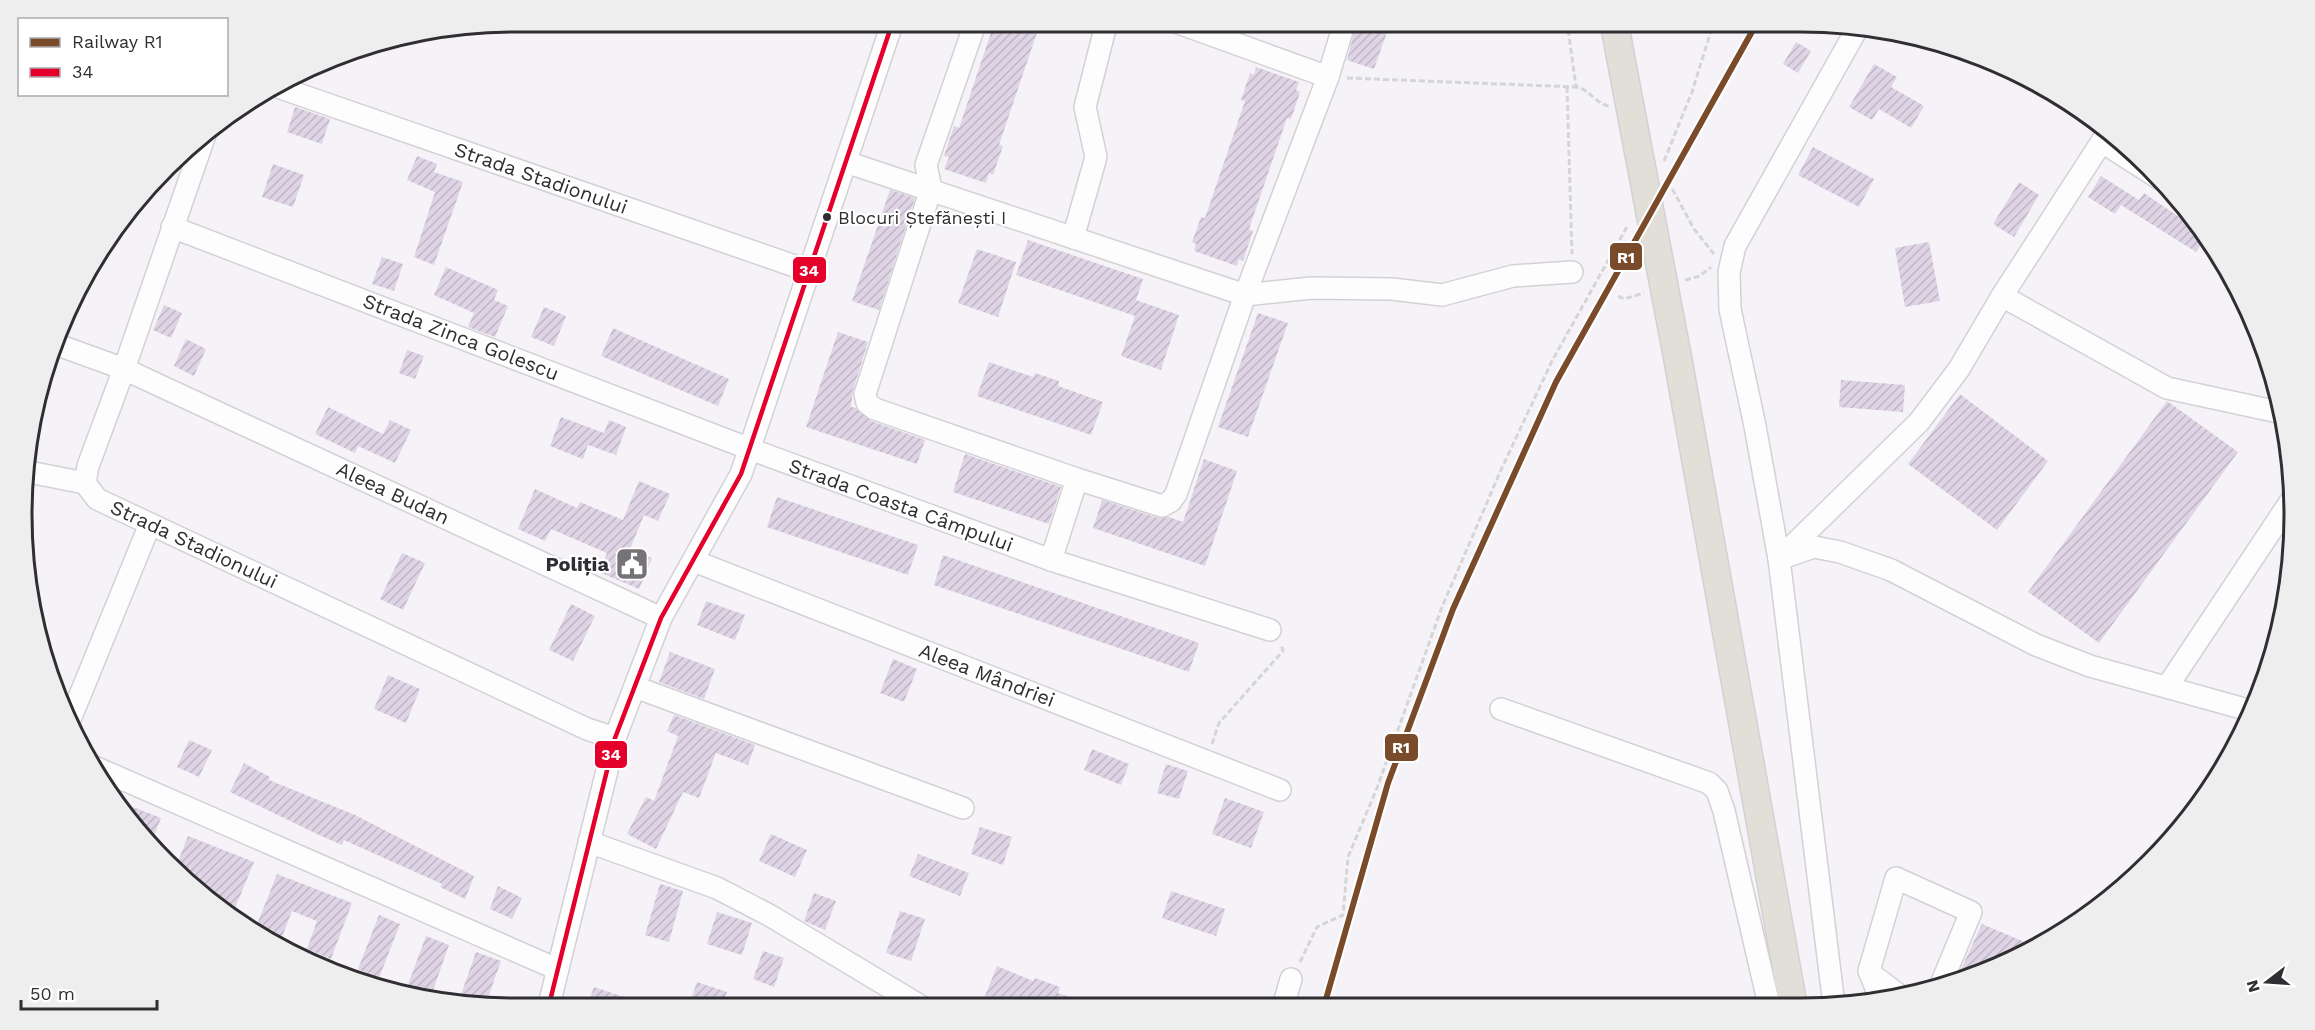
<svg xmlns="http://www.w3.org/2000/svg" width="2315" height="1030" font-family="'Work Sans',sans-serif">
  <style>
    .building { fill: url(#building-hatch) }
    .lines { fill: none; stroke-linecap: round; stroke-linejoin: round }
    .minor-casing { stroke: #d3d1d5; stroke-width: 24 }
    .major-casing { stroke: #d2d1d4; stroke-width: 30 }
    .path { stroke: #d5d5d6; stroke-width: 3; stroke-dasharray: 6 3; stroke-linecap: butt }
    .minor { stroke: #fefdfe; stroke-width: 21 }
    .major { stroke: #e2dfd8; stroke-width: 27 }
    .major-bridge-casing { stroke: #d2d1d4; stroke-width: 30; stroke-linecap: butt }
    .major-bridge { stroke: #e2dfd8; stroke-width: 27 }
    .bus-1-casing { stroke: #fff; stroke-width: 9 }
    .bus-1 { stroke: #e4002b; stroke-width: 4.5 }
    .rail-1-casing { stroke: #fff; stroke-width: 10 }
    .rail-1 { stroke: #7a4b2a; stroke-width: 6 }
    .bus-dot { fill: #302e32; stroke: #fff; stroke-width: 2 }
    .labels { text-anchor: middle; stroke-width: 4.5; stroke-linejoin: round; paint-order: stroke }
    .bus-label { font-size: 18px; fill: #302e32; stroke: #fff; text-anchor: start }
    .street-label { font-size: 20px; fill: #302e32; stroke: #fff }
    .poi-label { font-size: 20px; font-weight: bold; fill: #302e32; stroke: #fff; text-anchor: end }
    .rim { fill: none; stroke: #302e32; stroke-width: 3 }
    .line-badge { stroke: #fff; stroke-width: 2 }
    .badge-label { font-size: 16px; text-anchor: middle; font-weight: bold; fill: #fff }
  </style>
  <defs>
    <pattern id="building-hatch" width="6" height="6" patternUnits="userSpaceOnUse" patternTransform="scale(1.5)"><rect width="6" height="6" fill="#ded4e5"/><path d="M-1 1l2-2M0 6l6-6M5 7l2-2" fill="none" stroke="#bfb6c5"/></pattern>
  </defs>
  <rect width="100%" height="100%" fill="#f6f3f8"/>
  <g class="building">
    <polygon points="995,21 1041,21 999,145 1003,146 993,175 989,173 986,183 944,169 949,157 944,156 954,126 959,128"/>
    <polygon points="1357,21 1391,21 1374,69 1347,60"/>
    <polygon points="1796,42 1811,51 1798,73 1783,64"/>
    <polygon points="1874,64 1897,77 1891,87 1924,106 1911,128 1879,109 1872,120 1849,107"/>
    <polygon points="1256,67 1299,82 1296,90 1300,92 1291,119 1287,118 1249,229 1253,231 1243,261 1239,259 1237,266 1194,251 1196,244 1192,242 1201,217 1205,218 1245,101 1241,100 1250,73 1254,75"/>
    <polygon points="295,107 330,119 322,144 287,132"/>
    <polygon points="1813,147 1874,179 1859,207 1798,175"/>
    <polygon points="417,156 437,164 434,172 463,182 434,265 414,257 435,192 407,180"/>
    <polygon points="273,164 304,175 293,207 262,197"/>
    <polygon points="2101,176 2139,200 2144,193 2207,236 2196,252 2121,205 2115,214 2088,197"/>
    <polygon points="2019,182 2039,195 2014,237 1993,224"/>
    <polygon points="890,190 915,198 879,310 852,301"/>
    <polygon points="1028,240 1143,279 1136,300 1179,315 1161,370 1121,356 1135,316 1016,275"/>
    <polygon points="1929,242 1940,301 1905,307 1895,248"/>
    <polygon points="977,249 1016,262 998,317 958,303"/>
    <polygon points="382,257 403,264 394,291 372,284"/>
    <polygon points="446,267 498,290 494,300 508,306 495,337 468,327 474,313 434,295"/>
    <polygon points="164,305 182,313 171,338 153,330"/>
    <polygon points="544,307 566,316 554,346 531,337"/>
    <polygon points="1258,313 1288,323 1248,437 1218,427"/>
    <polygon points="613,328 729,379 718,406 601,356"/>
    <polygon points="838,332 868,342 853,390 851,407 856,408 871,421 925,440 917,464 806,427"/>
    <polygon points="186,339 206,349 194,376 174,366"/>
    <polygon points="407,350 424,356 415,379 399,373"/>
    <polygon points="989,362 1033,377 1035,373 1059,381 1058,386 1103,402 1091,435 977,396"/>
    <polygon points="1841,380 1905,385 1903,412 1839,407"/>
    <polygon points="1960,394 2048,461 1997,530 1908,464"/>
    <polygon points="2167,401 2238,452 2099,643 2028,592"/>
    <polygon points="328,407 383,434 390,420 411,430 395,463 358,446 355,453 315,434"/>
    <polygon points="561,417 604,433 609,420 626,427 616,455 588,445 583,459 550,446"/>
    <polygon points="965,454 1061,487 1049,524 953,492"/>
    <polygon points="1204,459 1237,471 1205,566 1093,528 1102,500 1158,518 1169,517 1183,522"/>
    <polygon points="639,481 670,494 658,521 644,515 630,549 652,558 639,589 599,572 607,553 551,529 545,541 518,529 535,489 577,508 580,502 623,520"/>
    <polygon points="777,497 918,545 908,575 767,527"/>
    <polygon points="402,553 425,563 403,610 380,599"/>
    <polygon points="943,555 1199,643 1189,672 934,585"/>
    <polygon points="706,601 745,615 735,640 697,625"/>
    <polygon points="571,604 595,616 573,661 549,650"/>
    <polygon points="670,652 715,669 704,699 659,682"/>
    <polygon points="893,659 917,669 904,702 880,693"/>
    <polygon points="388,675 420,689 406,723 374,709"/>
    <polygon points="674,715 755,745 748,765 716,753 699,798 683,792 656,849 627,834 646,797 654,801 678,736 667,731"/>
    <polygon points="189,740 212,750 199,777 177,767"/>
    <polygon points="1092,749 1129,764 1121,785 1084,770"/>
    <polygon points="244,763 270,777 269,780 355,815 474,876 466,897 465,899 440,887 442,884 344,840 342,845 319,835 230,792"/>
    <polygon points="1166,764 1188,771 1179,799 1157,793"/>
    <polygon points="1225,798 1264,812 1251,848 1212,834"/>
    <polygon points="120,802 161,818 152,841"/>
    <polygon points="980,827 1012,837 1003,865 971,854"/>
    <polygon points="771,834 807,850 795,877 759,861"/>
    <polygon points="188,836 254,862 233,913 190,887 175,869"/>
    <polygon points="918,854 969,873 960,896 909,876"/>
    <polygon points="277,874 352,903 331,959 307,949 317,921 292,911 282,937 256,927"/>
    <polygon points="660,884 683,891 669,942 645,935"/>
    <polygon points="498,886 522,898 512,919 490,909"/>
    <polygon points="1171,891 1225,909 1216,936 1162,918"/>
    <polygon points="814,893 836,901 825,930 804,921"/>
    <polygon points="900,911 925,919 911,961 886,953"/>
    <polygon points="717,912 752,923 742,955 707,944"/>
    <polygon points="379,915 400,924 379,978 358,969"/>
    <polygon points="1982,924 2034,946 1989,971 1956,980"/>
    <polygon points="426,936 449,945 430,999 406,990"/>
    <polygon points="763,951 784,958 774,987 753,979"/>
    <polygon points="476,952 501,961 485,1006 458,1003"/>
    <polygon points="997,966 1033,981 1035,978 1060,987 1058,993 1093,1005 1092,1007 1014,1007 985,996"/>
    <polygon points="697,982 727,992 721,1008 688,1008"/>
    <polygon points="594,987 624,997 620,1009 586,1009"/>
  </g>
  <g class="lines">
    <g class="minor-casing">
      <g id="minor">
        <polyline points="976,21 926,165 931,189 865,394 867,403 875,409 1077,479 1051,560"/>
        <polyline points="1173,21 1328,77"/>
        <polyline points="1858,27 1735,246 1729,272 1730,309 1755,426 1779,559 1814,547 1840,552 1891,570 2036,645 2090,666 2252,711"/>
        <polyline points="272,85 809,271"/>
        <polyline points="206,132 124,369 88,466 85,483 97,499 587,729 615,738"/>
        <polyline points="2102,142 2160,179"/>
        <polyline points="846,162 1245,295 1311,288 1392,289 1442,295 1513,276 1572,272"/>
        <polyline points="172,227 750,449 1051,560 1270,630"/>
        <polyline points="1073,238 1096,157 1085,107 1107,21"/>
        <polyline points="2002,296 2167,388 2283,413"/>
        <polyline points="58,345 124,369 661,618"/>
        <polyline points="29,472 85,483"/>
        <polyline points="1077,479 1162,506 1171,501 1176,494 1245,295 1328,77 1345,21"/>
        <polyline points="694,561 1280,790"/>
        <polyline points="635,687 963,808"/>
        <polyline points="2167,687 2292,499"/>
        <polyline points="1501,709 1709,783 1717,791 1724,811 1769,1005"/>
        <polyline points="69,722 150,524"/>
        <polyline points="90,765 557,969"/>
        <polyline points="589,842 717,888 769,915 924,1008"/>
        <polyline points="1871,974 1899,995"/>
        <polyline points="1881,1000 1869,971 1896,878 1971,912 1941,984"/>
        <polyline points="1834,1005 1779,559 1919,422 1959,369 2002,296 2108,132"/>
        <polyline points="1283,1007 1291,979"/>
        <polyline points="548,1009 615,738 661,618 741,474 893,21"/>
      </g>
    </g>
    <g class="major-casing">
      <g id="major">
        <polyline points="1614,21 1620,54"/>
        <polyline points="1678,360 1793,1005"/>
      </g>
    </g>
    <g class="path">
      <path d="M 1567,21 L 1576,87 C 1590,89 1595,104 1609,106"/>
      <polyline points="1347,78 1576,87"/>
      <polyline points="1567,87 1572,254"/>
      <polyline points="1664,161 1692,92 1714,21"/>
      <polyline points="1668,181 1694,229 1714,254"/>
      <polyline points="1685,280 1700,276 1711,267"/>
      <polyline points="1618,296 1624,299 1644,293"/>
      <polyline points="1212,744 1219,723 1283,651 1281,644"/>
      <polyline points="1300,962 1317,927 1343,915 1348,857 1377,788 1442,607 1501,470 1552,361 1628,225"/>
    </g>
    <use href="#minor" class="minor"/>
    <use href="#major" class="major"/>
    <g class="major-bridge-casing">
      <polyline id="major-bridge" points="1620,54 1678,360"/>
    </g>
    <use href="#major-bridge" class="major-bridge"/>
    <g class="bus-1-casing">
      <polyline id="bus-1" points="548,1009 615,738 661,618 741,474 893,21"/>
    </g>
    <use href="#bus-1" class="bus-1"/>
    <g class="rail-1-casing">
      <polyline id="rail-1" points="1324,1006 1388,783 1453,609 1556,382 1758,21"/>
    </g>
    <use href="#rail-1" class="rail-1"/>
  </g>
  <defs>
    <g id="civic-square" transform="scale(1.725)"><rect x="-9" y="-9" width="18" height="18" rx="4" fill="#757377" stroke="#fff"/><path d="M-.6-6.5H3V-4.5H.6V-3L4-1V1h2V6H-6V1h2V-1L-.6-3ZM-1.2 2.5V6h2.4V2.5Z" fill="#fff"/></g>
  </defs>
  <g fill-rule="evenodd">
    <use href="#civic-square" x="632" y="564"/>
  </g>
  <circle class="bus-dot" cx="827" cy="217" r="5"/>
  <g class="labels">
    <g class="bus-label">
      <text x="838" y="224">Blocuri Ștefănești I</text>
    </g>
    <g class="street-label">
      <text transform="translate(541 178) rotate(19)" y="7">Strada Stadionului</text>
      <text transform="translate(461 337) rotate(21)" y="7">Strada Zinca Golescu</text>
      <text transform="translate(393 493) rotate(25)" y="7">Aleea Budan</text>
      <text transform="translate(901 505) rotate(20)" y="7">Strada Coasta Câmpului</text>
      <text transform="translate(194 544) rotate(25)" y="7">Strada Stadionului</text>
      <text transform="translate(987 675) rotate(21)" y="7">Aleea Mândriei</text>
    </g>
    <g class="poi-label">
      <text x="609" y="571">Poliția</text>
    </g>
  </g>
  <path d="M0 0H2315V1030H0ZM515 32H1801A483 483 0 0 1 2284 515V515A483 483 0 0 1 1801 998H515A483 483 0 0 1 32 515V515A483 483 0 0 1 515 32Z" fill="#eeeeef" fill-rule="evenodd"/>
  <path class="rim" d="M515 32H1801A483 483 0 0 1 2284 515V515A483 483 0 0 1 1801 998H515A483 483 0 0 1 32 515V515A483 483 0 0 1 515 32Z"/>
  <g class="line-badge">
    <rect x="1609" y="242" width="34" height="29" rx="6" fill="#7a4b2a"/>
    <rect x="792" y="256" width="35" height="28" rx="6" fill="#e4002b"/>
    <rect x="1384" y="733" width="35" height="29" rx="6" fill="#7a4b2a"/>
    <rect x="594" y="740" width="34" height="29" rx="6" fill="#e4002b"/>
  </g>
  <g class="badge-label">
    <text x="1626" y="263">R1</text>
    <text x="809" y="276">34</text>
    <text x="1401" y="753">R1</text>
    <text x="611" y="760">34</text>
  </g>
  <rect x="18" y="18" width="210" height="78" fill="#ffffff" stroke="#acabad" stroke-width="1.5"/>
  <rect x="30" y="38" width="30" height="9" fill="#7a4b2a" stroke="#acabad" stroke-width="1.5"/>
  <text x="72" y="48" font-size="18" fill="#302e32">Railway R1</text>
  <rect x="30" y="68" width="30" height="9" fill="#e4002b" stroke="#acabad" stroke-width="1.5"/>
  <text x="72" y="78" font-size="18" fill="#302e32">34</text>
  <g transform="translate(2267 982) rotate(253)" stroke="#ffffff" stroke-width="4.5" paint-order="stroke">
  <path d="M0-4.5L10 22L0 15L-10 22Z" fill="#302e32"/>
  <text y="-9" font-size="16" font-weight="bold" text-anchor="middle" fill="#302e32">N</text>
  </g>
  <path d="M21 1000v9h136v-9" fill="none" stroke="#302e32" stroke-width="3"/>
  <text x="30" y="1000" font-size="18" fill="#302e32" stroke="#ffffff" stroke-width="4.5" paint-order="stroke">50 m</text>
</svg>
